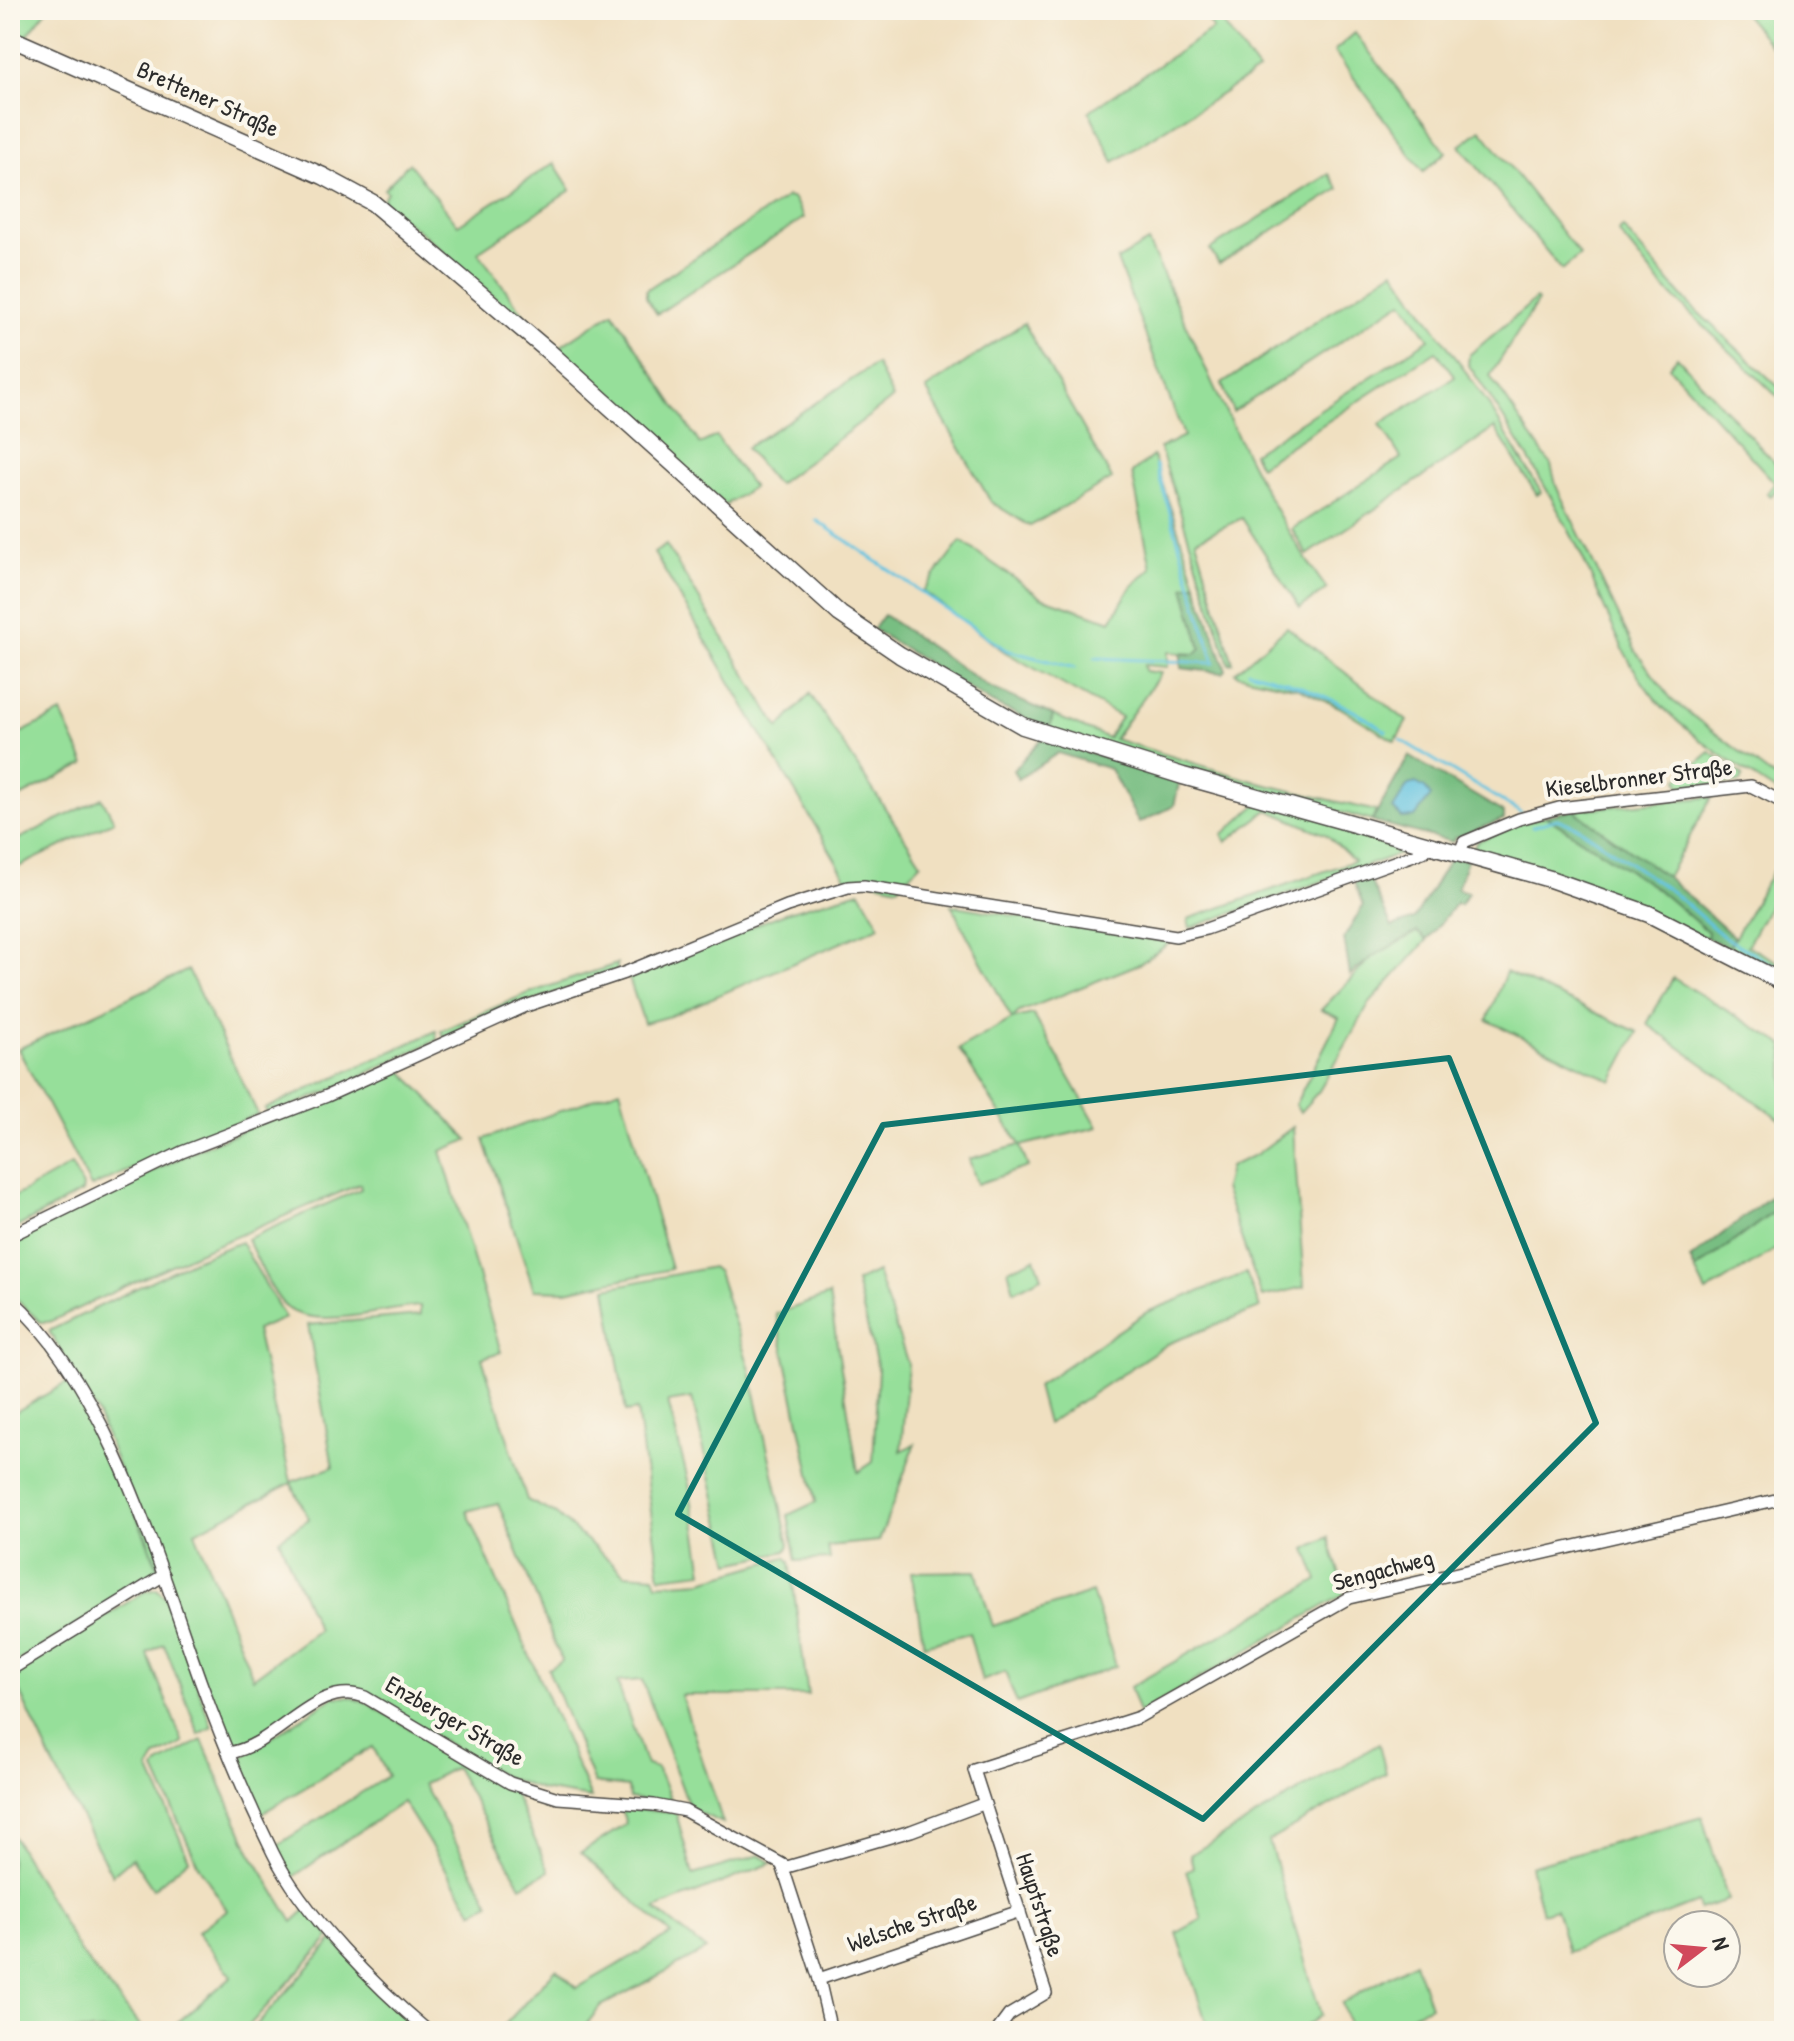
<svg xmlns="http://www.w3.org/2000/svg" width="1794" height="2041" font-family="'Patrick Hand',sans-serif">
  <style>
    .green { fill: #96df9a; stroke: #608562; stroke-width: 2; fill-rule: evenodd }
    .forest { fill: #78be82; stroke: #527456; stroke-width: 2 }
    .water { fill: #62c3e0; stroke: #467786; stroke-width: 2 }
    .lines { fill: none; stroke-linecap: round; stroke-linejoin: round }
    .stream { stroke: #62c3e0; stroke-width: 3 }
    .minor-casing { stroke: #494642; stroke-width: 14 }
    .secondary-casing { stroke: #494642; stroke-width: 19 }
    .minor { stroke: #fff; stroke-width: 11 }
    .secondary { stroke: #fff; stroke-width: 16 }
    .marked { fill: none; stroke: #0f766e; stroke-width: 6; stroke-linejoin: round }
    .labels { text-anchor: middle; stroke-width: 8; stroke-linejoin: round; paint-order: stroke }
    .street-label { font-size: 24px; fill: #2b2b2b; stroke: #fbf7ec }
  </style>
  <rect width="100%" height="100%" fill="#fbf7ec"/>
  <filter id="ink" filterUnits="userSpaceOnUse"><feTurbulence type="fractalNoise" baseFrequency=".0125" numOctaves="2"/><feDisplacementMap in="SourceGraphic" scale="16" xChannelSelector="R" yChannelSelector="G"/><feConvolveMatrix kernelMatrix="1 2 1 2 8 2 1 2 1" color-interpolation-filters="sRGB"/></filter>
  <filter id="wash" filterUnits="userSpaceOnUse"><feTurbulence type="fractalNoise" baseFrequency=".006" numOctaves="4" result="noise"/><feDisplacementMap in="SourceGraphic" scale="32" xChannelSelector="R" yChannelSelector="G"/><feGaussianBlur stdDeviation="1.8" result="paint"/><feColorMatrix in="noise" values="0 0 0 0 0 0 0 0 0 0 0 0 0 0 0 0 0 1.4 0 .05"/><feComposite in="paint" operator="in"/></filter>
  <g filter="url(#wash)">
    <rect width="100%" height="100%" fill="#f0e0c1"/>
    <g class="green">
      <polygon points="10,10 47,10 25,38 10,32"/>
      <polygon points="1203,10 1213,10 1258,71 1114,162 1089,111 1213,29"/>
      <polygon points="1741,10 1784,10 1784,62"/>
      <polygon points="1355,33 1446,152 1423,172 1334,51"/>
      <polygon points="1481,130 1580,255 1562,270 1460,146"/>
      <polygon points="409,163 458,225 554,163 571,190 478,252 545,343 428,238 381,202 387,192 384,189"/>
      <polygon points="1329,174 1339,189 1219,264 1210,249"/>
      <polygon points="787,197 794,199 804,218 657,314 646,297 646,290"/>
      <polygon points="1623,228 1687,302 1784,392 1784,403 1663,287 1618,232"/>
      <path d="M 1148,242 C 1201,354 1253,490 1327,589 L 1300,608 L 1242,518 L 1196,540 L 1233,663 L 1229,664 L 1160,448 L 1184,436 L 1117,260 Z"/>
      <polygon points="1394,270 1487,402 1541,492 1537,495 1495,428 1307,555 1292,529 1401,458 1380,424 1455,377 1436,351 1259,466 1253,453 1429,339 1403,301 1233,412 1222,384"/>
      <path d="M 1536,299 L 1538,301 L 1490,376 L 1551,465 L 1557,488 L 1636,652 L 1673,701 L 1784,785 L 1784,797 C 1744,770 1690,738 1658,702 C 1619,658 1603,598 1577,546 C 1545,483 1508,423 1468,364 L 1469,355 Z"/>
      <polygon points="613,312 700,444 716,436 753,487 725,505 558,352 564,344"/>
      <polygon points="1024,323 1112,479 1030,526 991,502 926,389"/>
      <polygon points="1677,357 1784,473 1784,481 1771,496 1767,493 1775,483 1669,367"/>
      <polygon points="876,364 893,398 778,484 773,481 746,448"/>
      <polygon points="1153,456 1196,583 1185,588 1201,648 1196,654 1168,652 1168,667 1144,665 1145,671 1161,673 1114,739 1263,784 1376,811 1372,821 1049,729 1053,715 1108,738 1121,717 1005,652 923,591 961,541 1041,597 1111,621 1131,587 1151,568 1132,473"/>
      <polygon points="666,545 779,728 810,694 921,863 898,887 853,877 848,881 654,553"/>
      <polygon points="1287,627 1407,721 1395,741 1339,707 1299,688 1238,675 1235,672"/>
      <polygon points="61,713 85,764 10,802 10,738"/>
      <polygon points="1710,752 1743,776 1741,782 1681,788 1678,779"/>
      <polygon points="1712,797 1667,877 1573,810"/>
      <polygon points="102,798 114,821 10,871 10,843"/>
      <polygon points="1261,801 1422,846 1190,928 1188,919 1354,861 1327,835 1268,810 1226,842 1222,835"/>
      <polygon points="1545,816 1656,888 1709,932 1707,938 1474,848 1476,842 1514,825"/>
      <polygon points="1784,851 1784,879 1747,946 1784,965 1784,977 1729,948"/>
      <polygon points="860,891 880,926 670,1016 644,1023 629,978 632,973 788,912"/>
      <polygon points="951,905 1171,942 1139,964 1019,1012 1012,1019 1033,1014 1098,1127 1020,1146 1028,1167 977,1184 969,1159 1020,1145 959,1049 1012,1019"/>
      <polygon points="1417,932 1427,940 1370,1003 1319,1091 1300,1112 1295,1105 1339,1018 1321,1010 1372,957"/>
      <polygon points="617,964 617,971 520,1005 444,1037 441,1031 526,994"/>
      <polygon points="188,970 258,1114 91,1187 18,1049"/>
      <polygon points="1506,972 1638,1032 1612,1081 1487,1020"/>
      <polygon points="1673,978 1784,1045 1784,1122 1647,1024"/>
      <polygon points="436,1031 437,1040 327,1092 269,1115 265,1109"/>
      <path d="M 398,1067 L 468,1140 L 441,1151 L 501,1352 L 482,1358 L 527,1500 L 556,1514 L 625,1574 L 654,1576 L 657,1584 L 702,1581 L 786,1557 L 790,1562 L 808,1695 L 681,1695 L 723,1823 L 690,1809 L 642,1680 L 617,1682 L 646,1765 L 657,1768 L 673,1804 L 629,1798 L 628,1787 L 594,1783 L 548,1669 L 562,1661 L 498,1503 L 467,1511 L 591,1798 L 541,1790 L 502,1776 L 353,1687 L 336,1686 L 249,1743 L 235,1744 L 225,1734 L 96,1411 L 49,1331 L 194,1260 L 241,1242 L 285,1318 L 256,1330 L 291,1482 L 333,1467 L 308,1325 L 420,1315 L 420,1306 C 384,1308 310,1333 283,1304 C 268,1287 258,1259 247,1239 L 361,1189 L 360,1184 L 195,1254 L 49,1322 L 40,1322 L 10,1293 L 10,1241 L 198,1149 ZM 291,1483 L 309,1519 L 279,1539 L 318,1630 L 253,1678 L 195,1532 Z"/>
      <polygon points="620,1089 671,1269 566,1291 534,1290 484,1139"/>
      <polygon points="1293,1127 1304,1287 1262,1297 1224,1189 1229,1167 1257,1154"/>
      <polygon points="71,1165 83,1186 82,1192 10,1231 10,1199"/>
      <polygon points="1784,1204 1784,1244 1706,1292 1695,1270"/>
      <polygon points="1035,1258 1042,1277 1014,1291 1008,1270"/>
      <polygon points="712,1267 718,1272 749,1366 789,1545 786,1551 730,1563 692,1398 668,1402 689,1484 703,1572 660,1577 637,1410 626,1412 606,1288"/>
      <polygon points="877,1272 908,1364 901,1451 915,1444 879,1541 828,1546 830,1559 796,1561 788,1515 816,1502 776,1314 829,1295 858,1472 873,1462 878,1369 856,1282"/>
      <polygon points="1246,1273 1260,1308 1167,1344 1047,1424 1037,1386 1147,1312"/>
      <polygon points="70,1381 137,1517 158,1568 156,1576 10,1666 10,1415"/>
      <polygon points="1328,1537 1344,1588 1343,1595 1139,1713 1130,1687 1318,1580 1306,1549"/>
      <polygon points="976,1571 993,1626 1092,1592 1116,1666 1017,1703 1005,1672 982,1681 969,1633 924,1645 911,1572"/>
      <polygon points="157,1589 166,1598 212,1727 199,1734 164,1644 147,1653 183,1743 156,1757 149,1769 189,1859 153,1889 132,1858 112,1875 57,1772 12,1676 144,1592"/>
      <polygon points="334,1697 350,1697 367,1703 512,1789 549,1871 521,1886 455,1767 423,1784 490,1903 473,1912 403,1802 291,1878 274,1847 388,1776 373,1747 259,1815 236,1761"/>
      <polygon points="202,1740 250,1851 293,1922 308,1908 330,1937 244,2031 189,2031 178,2022 232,1976 197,1932 227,1910 199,1867 155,1770 159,1764"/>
      <polygon points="1379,1744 1386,1773 1269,1841 1321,2015 1299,2031 1209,2031 1177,1933 1202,1919 1186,1871 1193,1867 1190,1855"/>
      <polygon points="621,1808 676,1813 693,1875 760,1855 772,1863 655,1909 706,1950 601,2006 581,2031 499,2031 556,1969 577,1988 671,1934 581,1853 626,1824"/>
      <polygon points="1702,1817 1728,1900 1699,1909 1697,1902 1568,1952 1556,1909 1542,1913 1530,1866"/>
      <polygon points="10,1831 80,1952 145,2031 10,2031"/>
      <polygon points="333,1940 422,2031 251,2031"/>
      <polygon points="1415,1962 1430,2006 1376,2031 1351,2031 1342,2003"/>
    </g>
    <g class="forest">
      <polygon points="1196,583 1226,670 1223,673 1181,668 1181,654 1195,654 1201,648 1184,587"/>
      <polygon points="884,615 989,687 1053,715 1049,729 992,703 873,629"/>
      <polygon points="1042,739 1180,779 1174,806 1139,823 1110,769 1058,753 1018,779 1013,770"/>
      <polygon points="1409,756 1504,813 1504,819 1454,838 1453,842 1372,821"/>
      <polygon points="1573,810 1667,877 1734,937 1729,948 1707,938 1708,932 1656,888 1545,816"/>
      <polygon points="1451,857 1467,860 1457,889 1468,893 1460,905 1456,903 1427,940 1417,932 1372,957 1350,975 1344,938 1363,906 1354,882 1368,876 1392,927 1414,919"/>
      <polygon points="1784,1186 1784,1204 1695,1270 1690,1259"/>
    </g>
    <polygon class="water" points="1416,783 1425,788 1431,796 1415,817 1402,818 1393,809 1408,785"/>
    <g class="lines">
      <g class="stream">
        <polyline points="816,520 1006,650 1075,668"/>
        <polyline points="1095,658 1214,663 1156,465"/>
        <path d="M 1248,671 C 1299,683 1342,701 1386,731"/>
        <polyline points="1401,740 1520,812"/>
        <polyline points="1532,827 1557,819 1579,828 1672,892 1723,936 1784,972"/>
      </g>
    </g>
  </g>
  <g filter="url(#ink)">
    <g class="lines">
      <g class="minor-casing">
        <g id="minor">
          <polyline points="1460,852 1464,842 1519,819 1559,808 1751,786 1784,803"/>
          <polyline points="10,1236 182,1152 327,1096 526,1006 624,973 787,906 848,887 864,886 1176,936 1206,929 1425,851 1431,844"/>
          <path d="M 10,1298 C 106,1382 158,1562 200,1680 C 221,1738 246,1798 273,1853 C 302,1913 377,1988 428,2031"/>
          <polyline points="10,1670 164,1575"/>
          <path d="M 229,1753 C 280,1744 316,1678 365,1697 L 510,1783 L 558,1798 L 654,1805 L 685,1811 L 787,1867 L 911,1831 L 983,1804"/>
          <polyline points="782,1865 819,1979 831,2031"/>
          <polyline points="819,1979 1020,1911"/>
          <polyline points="997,2031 1009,2015 1046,1993 974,1770 1139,1717 1349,1598 1784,1498"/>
        </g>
      </g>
      <g class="secondary-casing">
        <polyline id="secondary" points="10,38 323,176 373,203 547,350 840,614 900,655 1023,726 1183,776 1550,879 1649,914 1784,983"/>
      </g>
      <use href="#minor" class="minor"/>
      <use href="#secondary" class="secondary"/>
    </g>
  </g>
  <path class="marked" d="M 1449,1058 L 1596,1423 L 1203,1819 L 678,1514 L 883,1125 Z"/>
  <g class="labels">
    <g class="street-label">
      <text transform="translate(208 99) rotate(24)" y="8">Brettener Straße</text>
      <text transform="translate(1639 778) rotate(-7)" y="8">Kieselbronner Straße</text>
      <text transform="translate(1383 1570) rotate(-15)" y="8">Sengachweg</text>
      <text transform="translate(455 1721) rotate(30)" y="8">Enzberger Straße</text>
      <text transform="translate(1040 1905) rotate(72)" y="8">Hauptstraße</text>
      <text transform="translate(912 1923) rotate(-19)" y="8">Welsche Straße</text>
    </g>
  </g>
  <rect width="1794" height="2041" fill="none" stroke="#fbf7ec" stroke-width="40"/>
  <g transform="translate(1702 1949) rotate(74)"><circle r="38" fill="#fbf7ec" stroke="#a8a59f" stroke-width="2"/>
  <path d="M0-6L14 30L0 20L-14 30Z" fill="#d1495b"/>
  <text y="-12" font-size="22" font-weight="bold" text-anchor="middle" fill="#2b2b2b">N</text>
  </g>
</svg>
